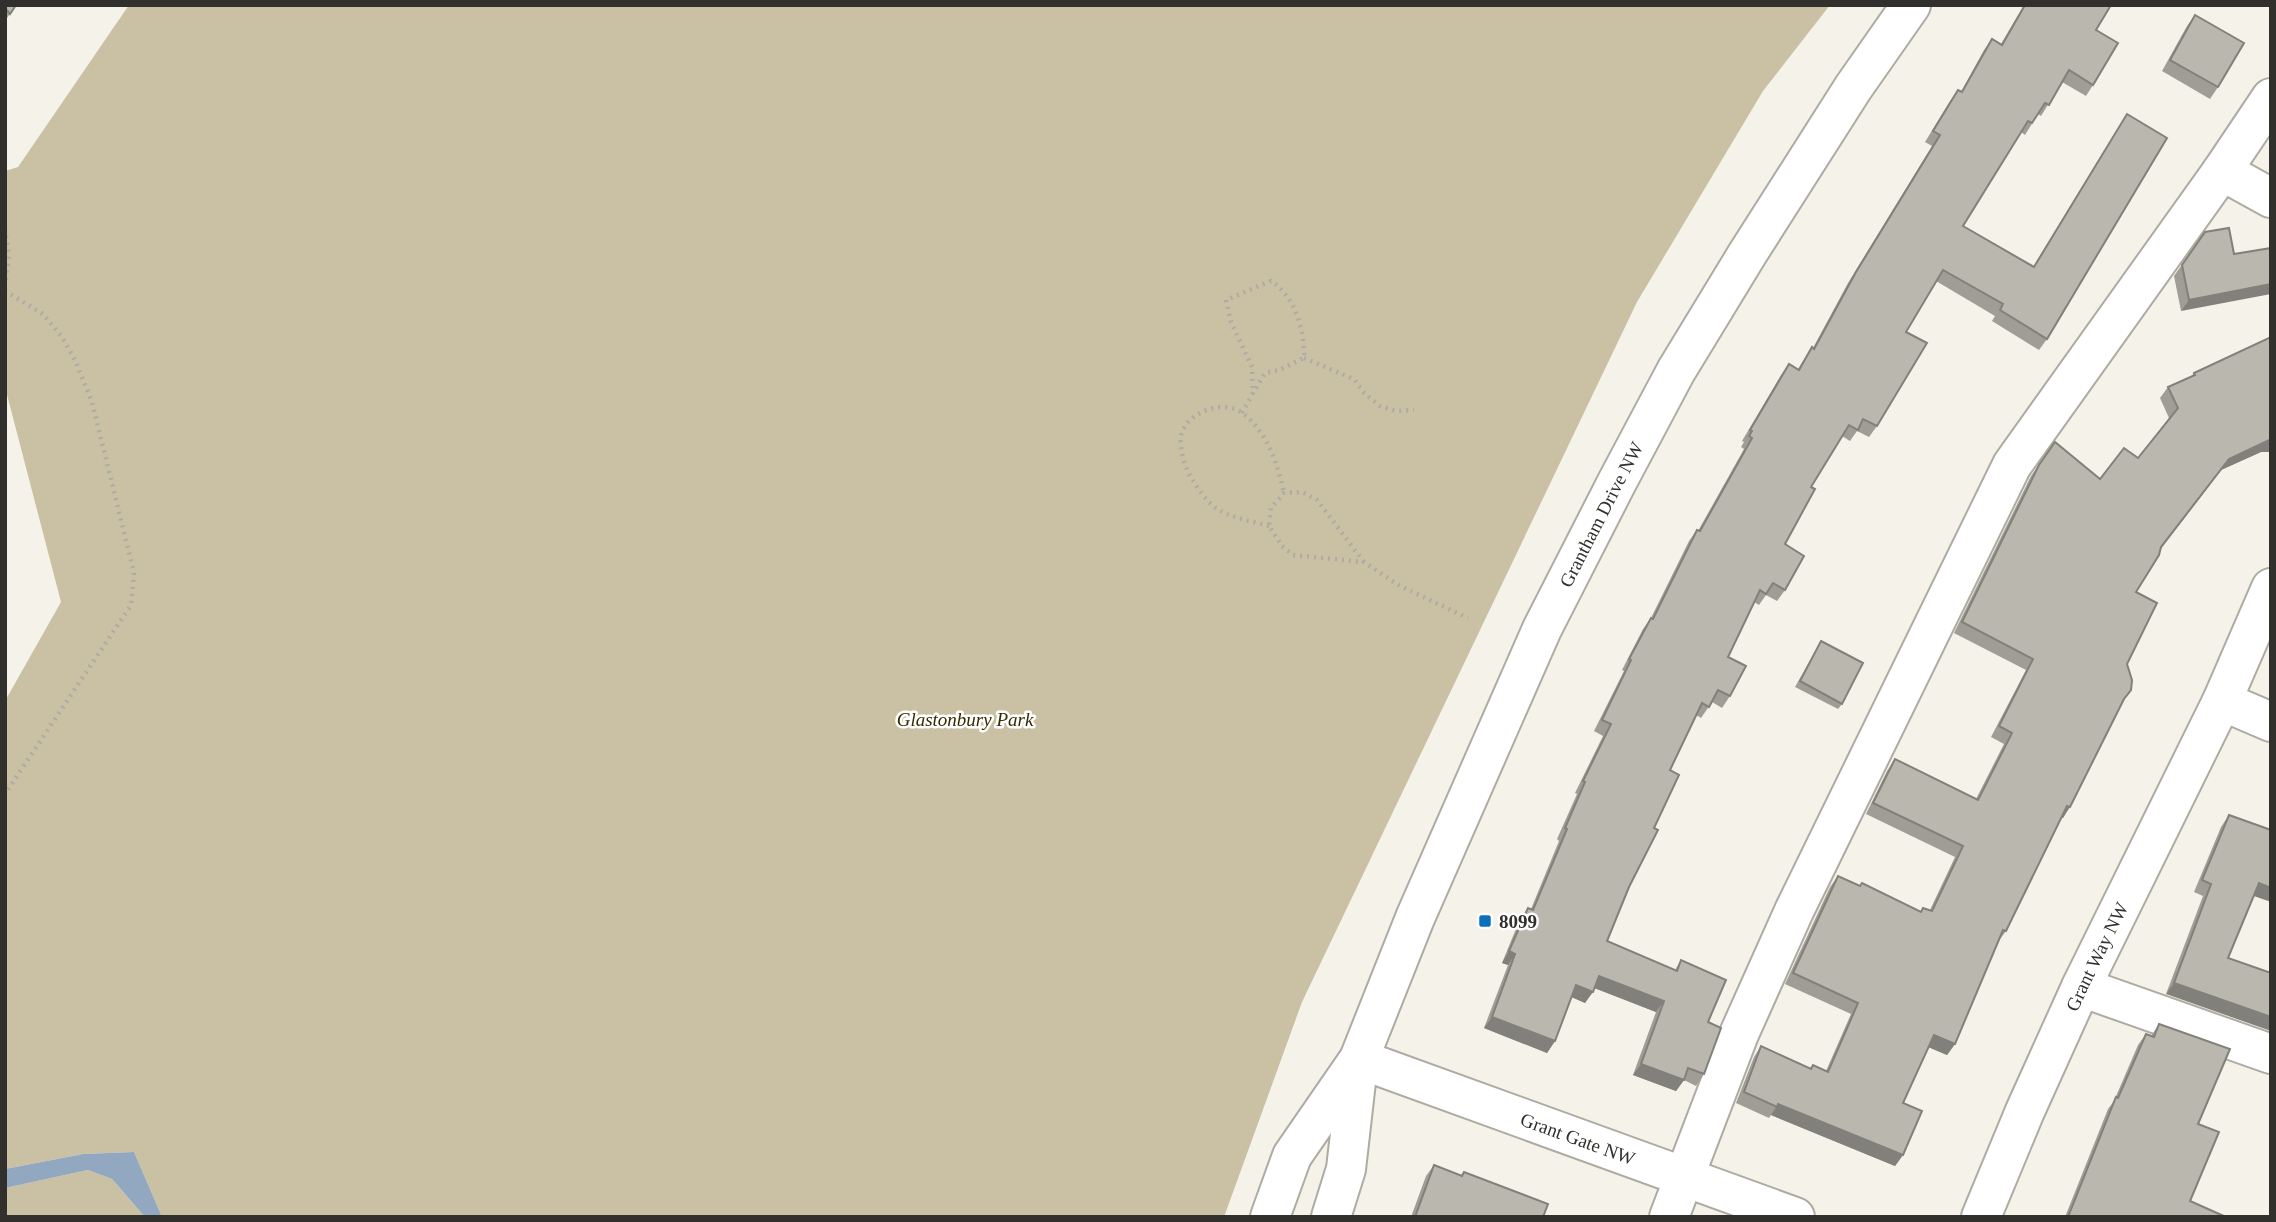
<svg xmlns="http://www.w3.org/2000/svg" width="2276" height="1222" font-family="Georgia,serif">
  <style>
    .green { fill: #cac1a4 }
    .water { fill: #91a8c0 }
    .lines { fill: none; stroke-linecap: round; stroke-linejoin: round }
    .minor-casing { stroke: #adaba2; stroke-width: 42 }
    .path { stroke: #adaba4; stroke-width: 4.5; stroke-dasharray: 2 5; stroke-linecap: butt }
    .minor { stroke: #fff; stroke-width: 38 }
    .wall { fill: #a09d96 }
    .shaded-wall { fill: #82807a }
    .building { fill: #bab7ae; stroke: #82807a; stroke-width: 2 }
    .poi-dot { fill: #0b6fbb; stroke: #fff; stroke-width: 2.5 }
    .labels { text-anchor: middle; stroke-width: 5; stroke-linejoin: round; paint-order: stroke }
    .street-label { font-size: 19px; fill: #32302d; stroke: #fff }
    .park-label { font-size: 19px; font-style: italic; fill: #362a00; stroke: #fff }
    .poi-label { font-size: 19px; font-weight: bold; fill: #32302d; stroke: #fff; text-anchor: start }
  </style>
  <rect width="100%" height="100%" fill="#f5f2e9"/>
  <g class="green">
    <polygon points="129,5 1830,5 1763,91 1637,302 1302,1002 1224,1217 162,1217 134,1152 83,1154 5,1169 5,701 61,602 5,387 5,171 18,167"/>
    <polygon points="88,1170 112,1179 145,1217 5,1217 5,1188"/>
  </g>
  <polygon class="water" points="134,1152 162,1217 145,1217 112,1179 88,1170 5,1188 5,1169 83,1154"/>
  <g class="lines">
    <g class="minor-casing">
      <g id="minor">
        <polyline points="2222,171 2271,198"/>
        <polyline points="2222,701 2271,722"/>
        <polyline points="2081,987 2271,1054"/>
        <path id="s1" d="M 1359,1059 L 1795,1217"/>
        <path id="s2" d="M 1270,1217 L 1292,1156 L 1359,1059 L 1415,918 L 1542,629 L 1617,482 L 1676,371 L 1746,256 L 1853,88 L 1911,5"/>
        <polyline points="1331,1217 1346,1169 1358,1064"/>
        <polyline points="1669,1217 1739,1034 1794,911 2012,465 2222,171 2271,98"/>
        <path id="s3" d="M 1981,1217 L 2025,1111 L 2081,987 L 2222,701 L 2271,588"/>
      </g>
    </g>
    <g class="path">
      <polyline points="5,229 9,255 5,285"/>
      <polyline points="5,291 43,314 62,337 75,360 92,402 134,573 131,605 5,794"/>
      <polyline points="1304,358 1354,379 1364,393 1380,406 1397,411 1414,410"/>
      <path d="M 1242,413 L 1253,393 L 1252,367 L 1231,322 L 1226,300 L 1271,281 C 1295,296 1305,331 1304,358 L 1279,370 L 1265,373 L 1253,393"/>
      <path d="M 1269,526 C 1252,521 1234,519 1219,510 C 1208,503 1200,492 1194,482 C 1186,471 1179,450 1181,436 C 1186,412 1223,399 1242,413 C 1267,431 1278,465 1284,493"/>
      <polyline points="1364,562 1317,500 1302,492 1284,493 1271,508 1269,526 1282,546 1293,555 1364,562 1400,586 1468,618"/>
    </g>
    <use href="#minor" class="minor"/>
  </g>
  <g class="wall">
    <polygon points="5,5 16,5 5,21"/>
    <polygon points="2024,5 2111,5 2096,30 2093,85 2086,96 2062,82 2041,116 2038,114 2025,135 2021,132 1963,226 2033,267 2127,114 2047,339 2039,350 1992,321 1995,316 1936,281 1906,332 1877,426 1869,437 1857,431 1850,441 1842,436 1811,487 1785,544 1785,590 1777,601 1766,595 1759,605 1754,602 1728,657 1730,696 1722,708 1712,702 1701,718 1696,715 1670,770 1654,828 1607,941 1675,970 1681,960 1708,1022 1704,1074 1696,1086 1684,1080 1676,1091 1633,1075 1656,1012 1594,988 1585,1003 1572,997 1555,1041 1547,1053 1484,1028 1508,965 1502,963 1520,919 1528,908 1531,909 1559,841 1557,839 1577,794 1575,793 1603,736 1594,731 1624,671 1622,670 1643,629 1651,618 1689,541 1697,530 1698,531 1744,449 1741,447 1744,442 1742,441 1781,375 1789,364 1798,369 1812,347 1813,348 1848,283 1932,146 1925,142 1950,101 1958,90 1961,92 1984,50 1992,39 2001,44"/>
    <polygon points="2195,15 2218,87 2210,99 2162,71 2187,26"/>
    <polygon points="2205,232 2234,254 2181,311 2174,276"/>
    <polygon points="2271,337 2271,452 2261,452 2221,470 2161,549 2136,592 2122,702 2063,818 2061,818 2006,931 1998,942 1955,1044 1947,1055 1928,1047 1903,1103 1903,1155 1895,1166 1771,1115 1769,1118 1736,1103 1754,1057 1761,1046 1810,1068 1813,1065 1826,1071 1851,1014 1785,984 1830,887 1838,876 1859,886 1921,912 1923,908 1930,910 1955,857 1866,814 1887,771 1895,759 1976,799 2004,744 1991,737 2026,670 1954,633 2031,476 2055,442 2100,479 2138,458 2169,418 2160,398 2168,387 2191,377 2194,373"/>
    <polygon points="1821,641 1842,704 1838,709 1795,687"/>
    <polygon points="2229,815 2254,896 2166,994 2203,896 2194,892 2221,827"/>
    <polygon points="2159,1024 2198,1124 2190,1201 2226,1217 2065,1217 2108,1109 2114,1101 2138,1045 2146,1034 2151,1036"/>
    <polygon points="1434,1165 1461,1175 1464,1172 1543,1217 1411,1217 1426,1176"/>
  </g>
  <g class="shaded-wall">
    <polygon points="2271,284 2271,294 2181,311 2189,300"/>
    <polygon points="2269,440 2271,441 2271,452 2261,452 2221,470 2153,558 2229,459"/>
    <polygon points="2067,806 2070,807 2063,818 2059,817"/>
    <polygon points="2259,883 2271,888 2271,902 2251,895"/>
    <polygon points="1509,951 1515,954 1508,965 1502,963"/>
    <polygon points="1599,976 1664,1001 1656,1012 1592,987"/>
    <polygon points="2174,983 2271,1017 2271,1031 2166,994"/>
    <polygon points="1576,985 1593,992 1585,1003 1569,996"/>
    <polygon points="1492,1017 1555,1041 1547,1053 1484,1028"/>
    <polygon points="1934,1035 1955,1044 1947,1055 1926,1046"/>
    <polygon points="1641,1064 1684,1080 1676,1091 1633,1075"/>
    <polygon points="1778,1104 1903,1155 1895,1166 1771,1115"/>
  </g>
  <g class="building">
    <polygon points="5,5 16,5 10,14 5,8"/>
    <polygon points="2025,5 2111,5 2096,30 2118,43 2093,85 2069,70 2049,105 2045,103 2032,123 2028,121 1963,226 2034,267 2127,114 2167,138 2047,339 2000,310 2003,304 1943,270 1906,332 1927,343 1877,426 1863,419 1858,430 1849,425 1811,487 1815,489 1785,544 1804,556 1785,590 1773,583 1766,594 1760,590 1728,657 1746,666 1730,696 1718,690 1709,707 1702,703 1670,770 1679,775 1654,828 1658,830 1629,887 1607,941 1677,971 1681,960 1726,980 1708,1022 1721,1028 1704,1074 1688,1068 1684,1080 1641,1064 1664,1001 1599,976 1593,992 1576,985 1555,1041 1492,1017 1515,954 1509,951 1528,908 1533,910 1567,829 1565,828 1585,782 1583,781 1611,724 1602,720 1631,660 1629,659 1651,618 1653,619 1697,530 1700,531 1752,438 1749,436 1752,431 1750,430 1789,364 1799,370 1812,347 1814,349 1856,272 1940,135 1933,131 1958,90 1962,92 1992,39 2002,45"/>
    <polygon points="2195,15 2244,43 2218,87 2170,60"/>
    <polygon points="2229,228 2234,254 2271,248 2271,284 2189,300 2182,265 2205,232"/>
    <polygon points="2271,337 2271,441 2269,440 2229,459 2161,547 2159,555 2136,592 2157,603 2127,664 2132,680 2131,690 2124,699 2070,807 2067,806 2006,931 2003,930 1955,1044 1934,1035 1903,1103 1922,1111 1903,1155 1778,1104 1777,1107 1744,1092 1761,1046 1811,1069 1813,1065 1828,1072 1858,1003 1793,973 1838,876 1860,886 1862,883 1921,912 1923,908 1932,911 1963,846 1873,803 1895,759 1978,800 2012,733 1999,726 2033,659 1962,622 2039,465 2055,442 2100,479 2124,448 2138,458 2178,408 2168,387 2195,375 2194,373"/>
    <polygon points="1821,641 1863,663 1842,704 1800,681"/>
    <polygon points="2229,815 2271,830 2271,888 2259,883 2228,958 2271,973 2271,1017 2174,983 2211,884 2202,880"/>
    <polygon points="2159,1024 2230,1049 2198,1124 2219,1132 2190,1201 2226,1217 2068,1217 2116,1097 2118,1098 2146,1034 2154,1037"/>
    <polygon points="1434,1165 1462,1176 1464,1172 1548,1204 1543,1217 1415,1217"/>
  </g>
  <rect class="poi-dot" x="1478" y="914" width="14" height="14" rx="3.5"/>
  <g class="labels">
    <g class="street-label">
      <text dy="7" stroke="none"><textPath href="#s2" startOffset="779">Grantham Drive NW</textPath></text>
      <text dy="7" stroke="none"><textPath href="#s3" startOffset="285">Grant Way NW</textPath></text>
      <text dy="7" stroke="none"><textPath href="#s1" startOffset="233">Grant Gate NW</textPath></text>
    </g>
    <g class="park-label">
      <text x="965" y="726">Glastonbury Park</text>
    </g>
    <g class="poi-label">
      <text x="1499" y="928">8099</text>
    </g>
  </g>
  <rect width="2276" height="1222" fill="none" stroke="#32302d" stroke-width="14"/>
</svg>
